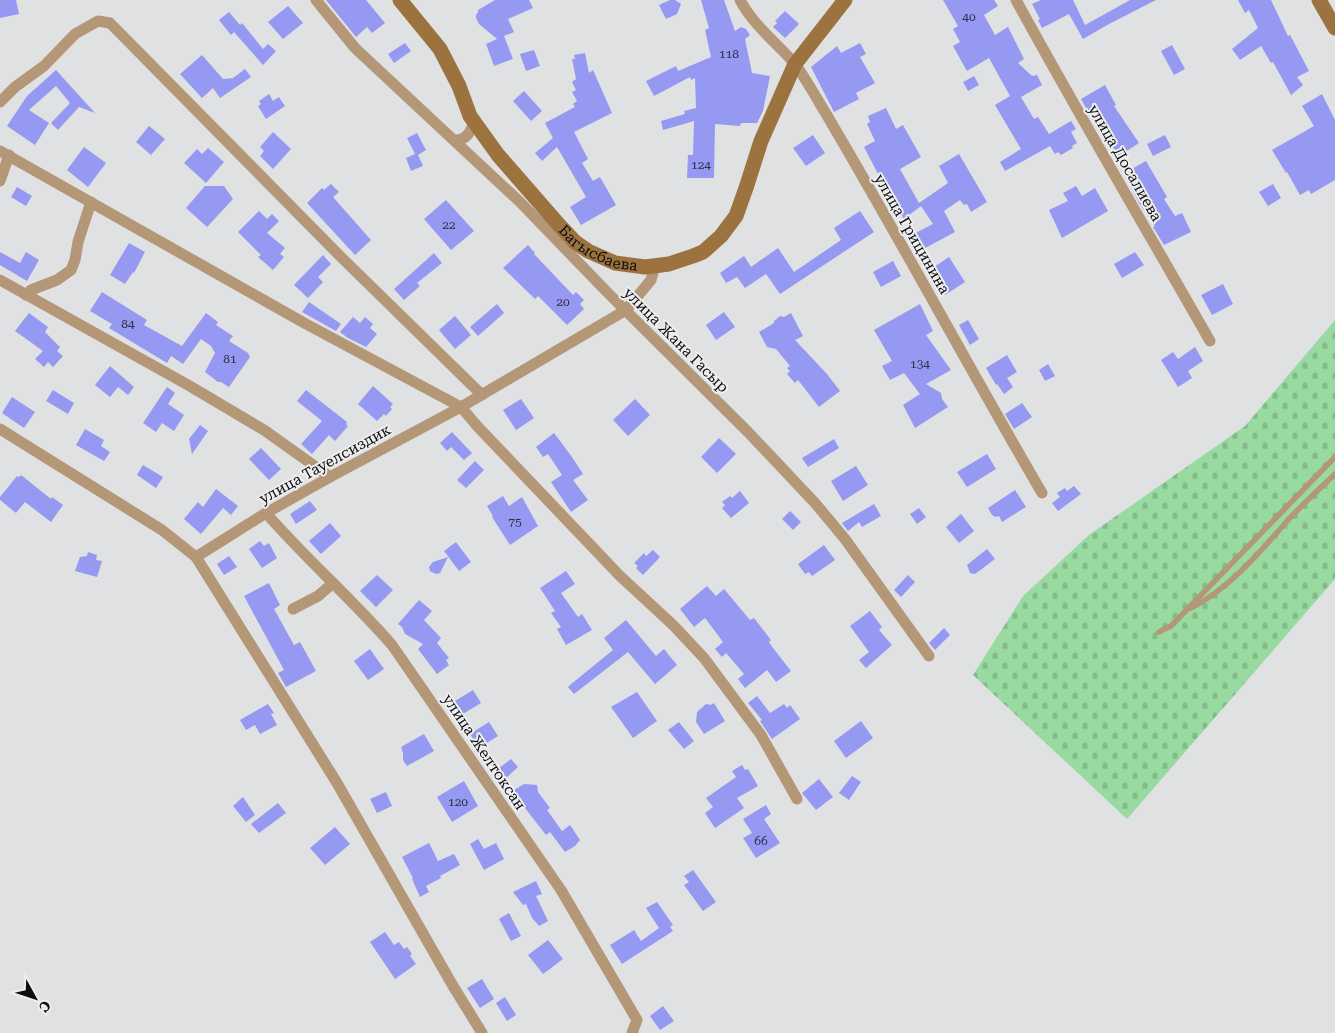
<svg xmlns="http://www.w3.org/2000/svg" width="1335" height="1033" font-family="'Roboto Serif',serif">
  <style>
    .cemetery { fill: url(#cemetery-stones) }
    .building { fill: #9599f1 }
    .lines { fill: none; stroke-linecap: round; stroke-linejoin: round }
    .lane { stroke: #b49776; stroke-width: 5.5 }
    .street { stroke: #b49776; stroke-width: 11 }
    .secondary { stroke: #9c723f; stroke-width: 15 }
    .labels { text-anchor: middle; stroke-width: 4; stroke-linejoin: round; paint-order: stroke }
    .number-label { font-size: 12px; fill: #2e3046 }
    .street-label { font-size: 15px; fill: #0c0d0d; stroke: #eeeef0 }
  </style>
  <defs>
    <pattern id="cemetery-stones" width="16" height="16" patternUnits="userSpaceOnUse" patternTransform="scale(1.25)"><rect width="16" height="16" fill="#99daa1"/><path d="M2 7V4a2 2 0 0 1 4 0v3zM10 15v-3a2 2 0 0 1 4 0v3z" fill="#83ba89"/></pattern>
  </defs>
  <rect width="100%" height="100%" fill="#e0e1e3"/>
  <polygon class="cemetery" points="1335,320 1335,579 1127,819 973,675 1023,596 1089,535 1245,426"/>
  <g class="building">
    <polygon points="0,0 16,0 19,14 0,18"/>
    <polygon points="326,0 366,0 385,23 372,33 367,27 356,37"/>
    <polygon points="495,0 529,0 533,8 508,19 514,32 504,36 513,59 494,66 486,44 497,39 479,24 476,18 476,15 478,12 478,10"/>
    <polygon points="670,0 675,0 681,4 677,14 666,19 659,5"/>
    <polygon points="701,0 724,0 735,31 741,27 746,29 750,35 745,39 752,73 770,76 763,111 757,123 741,123 740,126 715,124 714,178 687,178 688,155 693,155 694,121 663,130 661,121 685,114 684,111 696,108 695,78 691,80 690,77 654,96 646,81 676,66 678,71 711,57 705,30 709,28"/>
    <polygon points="943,0 994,0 998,6 984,15 995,35 1008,27 1024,59 1018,63 1032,76 1037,75 1042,85 1021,97 1034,119 1038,117 1049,134 1071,121 1076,129 1071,132 1077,143 1072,146 1073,148 1061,155 1058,152 1055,154 1050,146 1005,171 1000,162 1021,149 995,105 1010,96 989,58 967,71 953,46 960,42 953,29 958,26"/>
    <polygon points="1041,0 1073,0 1085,25 1130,0 1156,0 1109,24 1083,39 1069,14 1042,28 1038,20 1040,19 1032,4"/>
    <polygon points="1238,0 1271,0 1288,36 1290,35 1309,71 1297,77 1303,85 1291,95 1273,62 1271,63 1261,46 1240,60 1232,49 1258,28 1249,10 1245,13"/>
    <polygon points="288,6 303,23 283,39 268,22"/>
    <polygon points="785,11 799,24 785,38 773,27 777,23 775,21"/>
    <polygon points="229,12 240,25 242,23 263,49 268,44 276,51 263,65 234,32 231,35 219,20"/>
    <polygon points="405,43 411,51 394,63 388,54"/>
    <polygon points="860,43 866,54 860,57 875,83 856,93 859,99 834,112 811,67 837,46 841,53"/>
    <polygon points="1172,45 1185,69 1174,75 1161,51"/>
    <polygon points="534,50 540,66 526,71 520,54"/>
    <polygon points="585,53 589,73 593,70 612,113 574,132 588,159 582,163 593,181 600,177 616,205 581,225 570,207 586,197 557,147 542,161 535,153 553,138 545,123 575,107 573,104 577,101 572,92 576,90 572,82 576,79 572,59 575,59 574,55"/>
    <polygon points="202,55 223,79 233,78 245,69 251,77 220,98 213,88 202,98 180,74"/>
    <polygon points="56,70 95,113 79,107 58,130 51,123 70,103 56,86 29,110 49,123 35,145 7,126 27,96"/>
    <polygon points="974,76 979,85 968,91 963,82"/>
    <polygon points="1105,85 1116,105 1114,106 1139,143 1119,156 1111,145 1107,146 1081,99"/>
    <polygon points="524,91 542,111 531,121 513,101"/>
    <polygon points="269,94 273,101 279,97 285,106 266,119 258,106 261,104 259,101"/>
    <polygon points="1322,94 1335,120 1335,180 1311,194 1309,190 1300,195 1287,172 1286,173 1272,150 1314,126 1302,106"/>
    <polygon points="886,108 896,129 903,125 921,157 900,169 919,203 948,183 939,166 959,154 987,202 971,212 967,204 964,205 960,200 944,211 955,232 916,253 908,237 933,224 921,206 904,219 887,191 864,147 875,141 867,124 870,122 868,116"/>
    <polygon points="149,126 165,139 151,155 136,142"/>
    <polygon points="273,132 291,149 273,169 260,156 264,151 260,147"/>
    <polygon points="417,133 426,150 418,155 423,166 411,171 406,158 415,154 407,138"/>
    <polygon points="813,135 825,153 806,166 793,148"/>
    <polygon points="1165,135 1171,147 1153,156 1147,144"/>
    <polygon points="84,147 106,163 88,187 67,170"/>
    <polygon points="208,148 224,162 206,183 184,163 197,149 202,154"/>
    <polygon points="1146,161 1167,197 1164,199 1175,216 1182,213 1191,232 1164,245 1153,227 1155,226 1139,203 1127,179 1132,177 1128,171"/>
    <polygon points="331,184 339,192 333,197 371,240 355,255 307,203 322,188 324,190"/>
    <polygon points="1273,184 1281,198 1268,206 1259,192"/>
    <polygon points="205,186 224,186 233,199 207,227 186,208"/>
    <polygon points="1076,186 1082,196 1095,188 1108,211 1062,238 1049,210 1068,201 1063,193"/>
    <polygon points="17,187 32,196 26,206 11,197"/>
    <polygon points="446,200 474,231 451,250 424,219"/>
    <polygon points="259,211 267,219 272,214 279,221 267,233 285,248 280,254 284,257 273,270 258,257 261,255 238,232"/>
    <polygon points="860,211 874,232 780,294 766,274 745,288 737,277 726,283 720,273 744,256 751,267 778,248 794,272 841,240 834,228"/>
    <polygon points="129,243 145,252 134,273 133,272 125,284 110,275"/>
    <polygon points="528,245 535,253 534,254 573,295 576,292 584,300 580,304 584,309 567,325 538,296 535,299 503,268"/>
    <polygon points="0,252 20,263 26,252 39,260 27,281 0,265"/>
    <polygon points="1135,252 1144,265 1122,278 1114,264"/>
    <polygon points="434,253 442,263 417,283 420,286 404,300 394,289"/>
    <polygon points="323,255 331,264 318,277 323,282 308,298 294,285"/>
    <polygon points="949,257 965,282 945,295 928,271"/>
    <polygon points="893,261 901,276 881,287 873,272"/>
    <polygon points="1223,284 1233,304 1212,315 1201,295"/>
    <polygon points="102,292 147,320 144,325 182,346 206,313 218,322 216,325 233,336 229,341 248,353 250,357 229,387 221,382 218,382 205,372 215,353 211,346 201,339 183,364 171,356 167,363 109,328 112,324 90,311"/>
    <polygon points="309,302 341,324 336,331 302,312"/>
    <polygon points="497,304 504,313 478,336 470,327"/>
    <polygon points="920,304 933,331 926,335 951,370 926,384 941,393 942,399 948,407 915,428 903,405 920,394 904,373 890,380 882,366 892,361 874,330"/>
    <polygon points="724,312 735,327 716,340 706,325"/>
    <polygon points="29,313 48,327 45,332 60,347 57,351 63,356 53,367 48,362 44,367 35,359 43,351 15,331"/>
    <polygon points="791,313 803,336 795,340 827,374 840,391 819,407 798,380 795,383 787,374 790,371 787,368 790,366 776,349 767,347 759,332 774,323 774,321 780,316 784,317"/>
    <polygon points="455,316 471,335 455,349 439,330"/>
    <polygon points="353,317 360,323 365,317 373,324 370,328 377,334 366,347 348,338 340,332"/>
    <polygon points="968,320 979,339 970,345 959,325"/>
    <polygon points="1195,347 1203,361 1188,371 1192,378 1178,387 1161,360 1173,352 1178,359"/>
    <polygon points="1007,355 1017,372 1007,378 1013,387 1004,394 997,384 996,385 986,368"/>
    <polygon points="1048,364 1055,376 1045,381 1039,370"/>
    <polygon points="110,366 134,387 128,395 118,387 110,397 95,385"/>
    <polygon points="373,386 393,404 390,407 392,409 386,416 384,414 377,421 358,404"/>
    <polygon points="167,387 175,393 168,404 184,415 174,431 162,423 156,432 143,423"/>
    <polygon points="53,390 74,403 68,414 46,401"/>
    <polygon points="306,390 347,422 346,424 348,426 335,441 329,435 312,454 301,444 322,421 297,401"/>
    <polygon points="12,397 35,412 24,428 2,413"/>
    <polygon points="521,399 534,418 516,430 503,410"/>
    <polygon points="635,399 650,415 628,436 613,420"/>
    <polygon points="1022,403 1032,417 1014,429 1005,414"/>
    <polygon points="200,425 208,431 192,454 189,439"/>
    <polygon points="85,429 104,440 101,446 110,452 104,461 76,445"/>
    <polygon points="452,432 472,453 464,460 451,447 447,451 440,443"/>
    <polygon points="554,433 572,457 583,474 573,480 588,500 571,512 551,482 562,475 548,454 543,457 536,447"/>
    <polygon points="719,438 736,454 717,473 701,457"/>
    <polygon points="834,439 839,448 808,467 802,458"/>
    <polygon points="261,448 281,469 269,480 249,459"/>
    <polygon points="987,454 996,469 967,487 957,472"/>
    <polygon points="475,461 484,470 466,488 457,480"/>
    <polygon points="143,465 163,477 156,488 137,475"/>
    <polygon points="856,466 868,485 843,501 831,481"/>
    <polygon points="21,475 51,499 52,497 63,505 51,522 25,502 16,513 0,500 0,497 17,476 19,477"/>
    <polygon points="1074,486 1081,494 1058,511 1052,503 1060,497 1057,493 1065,488 1067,491"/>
    <polygon points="216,489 238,506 231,515 223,508 201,534 184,519 198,502 203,507"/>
    <polygon points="1015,490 1026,507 1002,522 999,516 995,517 992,515 988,508"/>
    <polygon points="740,491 749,503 731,518 722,508 725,505 722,502 730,496 732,498"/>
    <polygon points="503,496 509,506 522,497 538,526 510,545 492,517 493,516 487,506"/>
    <polygon points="310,501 317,510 296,524 290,514"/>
    <polygon points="874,504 881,516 862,527 859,522 848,531 842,523"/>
    <polygon points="919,508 926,517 917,524 910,514"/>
    <polygon points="790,511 801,522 793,530 782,519"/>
    <polygon points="961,514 974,531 959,543 946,527"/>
    <polygon points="330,523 341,536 321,554 309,541"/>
    <polygon points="260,541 264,546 269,543 277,558 262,568 249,549"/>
    <polygon points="456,542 471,562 459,571 444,551"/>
    <polygon points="824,545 835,560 812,576 809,572 805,574 798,564"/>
    <polygon points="987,549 995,559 975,574 970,573 967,565"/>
    <polygon points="653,550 660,557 643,575 636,568 638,566 634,563 644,553 646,556"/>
    <polygon points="88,552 97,555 96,560 102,561 97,577 75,571 80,557 87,556"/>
    <polygon points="229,556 237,567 224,575 217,564"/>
    <polygon points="448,557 440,573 436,574 430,571 429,567 433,562"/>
    <polygon points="566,571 575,584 561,593 578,617 582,614 592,630 566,645 557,629 561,627 551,613 555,611 540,588"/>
    <polygon points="377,575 393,590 376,607 360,591"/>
    <polygon points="908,575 915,582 901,597 894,590"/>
    <polygon points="269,583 280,605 274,609 294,645 300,642 316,671 286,687 278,673 284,670 244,596"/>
    <polygon points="707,586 716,596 724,589 750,620 754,618 771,640 769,642 773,648 791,671 776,682 767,670 745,688 738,679 744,674 726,653 722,657 715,649 723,642 705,618 694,627 680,609"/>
    <polygon points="419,600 432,611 424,620 441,638 437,643 449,658 446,660 449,665 437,674 418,649 423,644 405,634 402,627 398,624"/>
    <polygon points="870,611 882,627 879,630 892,645 866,668 859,660 869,652 850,626"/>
    <polygon points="626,620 656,656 664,649 677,665 655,684 628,652 574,694 568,687 570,685 613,650 604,638"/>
    <polygon points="944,628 950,635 935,650 929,643"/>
    <polygon points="370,649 384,669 368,680 354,661"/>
    <polygon points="473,690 481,703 458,717 450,704"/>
    <polygon points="637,692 657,721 633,738 611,707"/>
    <polygon points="757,696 770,713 784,704 787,708 790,705 800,719 772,739 760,721 762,720 748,703"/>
    <polygon points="714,703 725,721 704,734 696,722 697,712 706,704 711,705"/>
    <polygon points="268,704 274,713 271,714 277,725 260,734 255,725 246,730 240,720"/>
    <polygon points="861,721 873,738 846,758 834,741"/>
    <polygon points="489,722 498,736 479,748 470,734"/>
    <polygon points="679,722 694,741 684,749 668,730"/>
    <polygon points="424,734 434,751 407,766 403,760 403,753 401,747"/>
    <polygon points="511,759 518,767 503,781 494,772"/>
    <polygon points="742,765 745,770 748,769 758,786 737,798 744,808 715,828 705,813 713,807 706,798 736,777 732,771"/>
    <polygon points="852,776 861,782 849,800 839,793"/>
    <polygon points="819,779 833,797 816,810 802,793"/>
    <polygon points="464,781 478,806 452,822 437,797"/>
    <polygon points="524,784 537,785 538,792 550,808 547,810 562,831 570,825 580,840 575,846 565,852 550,832 546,835 521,803 519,804 511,792"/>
    <polygon points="386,792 392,806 377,813 370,799"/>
    <polygon points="243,797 255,815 246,822 233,806"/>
    <polygon points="278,803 286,813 259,833 251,824"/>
    <polygon points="766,805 771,814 764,819 780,843 756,858 743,838 752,833 743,819"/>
    <polygon points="335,827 350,844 325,865 310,848"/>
    <polygon points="478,839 484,849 496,843 504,859 484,870 470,844"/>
    <polygon points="429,843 438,861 454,854 460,865 440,876 441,878 426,886 429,892 420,897 412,879 413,878 402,857"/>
    <polygon points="693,870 716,902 703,911 684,885 689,882 684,876"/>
    <polygon points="536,881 542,894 536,896 548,921 539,926 532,918 526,904 523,905 513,892"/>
    <polygon points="657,902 673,925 670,927 673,931 622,964 610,945 634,930 641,941 659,928 646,908"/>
    <polygon points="509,913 521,936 511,941 499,919"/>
    <polygon points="385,932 394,945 399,942 404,949 407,947 412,954 410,956 416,964 395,979 370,942"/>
    <polygon points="548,940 563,959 543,974 528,955"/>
    <polygon points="482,979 494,999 480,1008 467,988"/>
    <polygon points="505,997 516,1015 507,1021 496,1003"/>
    <polygon points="663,1006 674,1021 660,1030 650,1016"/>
  </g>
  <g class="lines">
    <g class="lane">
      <path d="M 1191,608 C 1229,589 1260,552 1288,520 C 1303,504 1319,489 1335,474"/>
      <polyline points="1159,632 1171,626 1335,457"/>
    </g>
    <g class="street">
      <polyline points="316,0 355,48 520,202 607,292 748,432 815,503 845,539 929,656"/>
      <path d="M 740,0 C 753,25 776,42 794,63 C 803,74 811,89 819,102 C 896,231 966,363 1042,493"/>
      <path d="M 1016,0 C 1079,115 1145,227 1210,341"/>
      <polyline points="0,102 15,87 44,66 75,34 98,21 110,23 342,258 482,395"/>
      <path d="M 456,140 C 467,140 471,131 474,121"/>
      <polyline points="0,151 306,324 461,407 478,427 620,576 673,625 704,658 761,735 797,799"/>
      <polyline points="0,181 9,155"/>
      <polyline points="0,280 188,385 264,430 330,477"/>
      <polyline points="26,295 31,290 57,280 71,270 75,260 78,242 91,202"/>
      <polyline points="0,429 162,530 196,557 266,513 330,477 461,407 626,310 651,280 655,266"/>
      <path d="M 266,513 C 306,559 352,599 392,645 L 561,890 L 637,1020 L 632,1033"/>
      <polyline points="196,557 337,783 453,986 482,1033"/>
      <polyline points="293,609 318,596 333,583"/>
    </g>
    <g class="secondary">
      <path id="s1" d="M 400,0 L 440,49 L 459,86 L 470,116 L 498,155 L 559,225 L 575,242 L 588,251 L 615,263 L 645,267 L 669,264 L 693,256 L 703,252 L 721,236 L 736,216 L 746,188 L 761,141 L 795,64 L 845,0"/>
      <polyline points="1319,0 1335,28"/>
    </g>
  </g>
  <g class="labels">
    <g class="number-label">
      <text x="969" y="21">40</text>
      <text x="729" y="58">118</text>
      <text x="701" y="169">124</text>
      <text x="449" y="229">22</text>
      <text x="563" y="306">20</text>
      <text x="128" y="328">84</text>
      <text x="230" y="363">81</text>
      <text x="920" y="368">134</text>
      <text x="515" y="526">75</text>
      <text x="458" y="806">120</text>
      <text x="761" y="845">66</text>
    </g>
    <g class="street-label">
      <text transform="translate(1125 163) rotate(60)" y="5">улица Досалиева</text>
      <text transform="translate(912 234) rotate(60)" y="5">улица Грицинина</text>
      <text dy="5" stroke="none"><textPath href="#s1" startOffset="325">Багысбаева</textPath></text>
      <text transform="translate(676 340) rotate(45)" y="5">улица Жана Гасыр</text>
      <text transform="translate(325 464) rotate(-29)" y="5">улица Тауелсиздик</text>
      <text transform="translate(484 752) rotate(56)" y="5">улица Желтоксан</text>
    </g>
  </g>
  <g transform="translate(35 998) rotate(130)" stroke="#eeeef0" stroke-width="4" paint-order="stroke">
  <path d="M0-4L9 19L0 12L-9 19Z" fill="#0c0d0d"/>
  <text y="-8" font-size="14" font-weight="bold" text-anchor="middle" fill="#0c0d0d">С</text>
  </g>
</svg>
